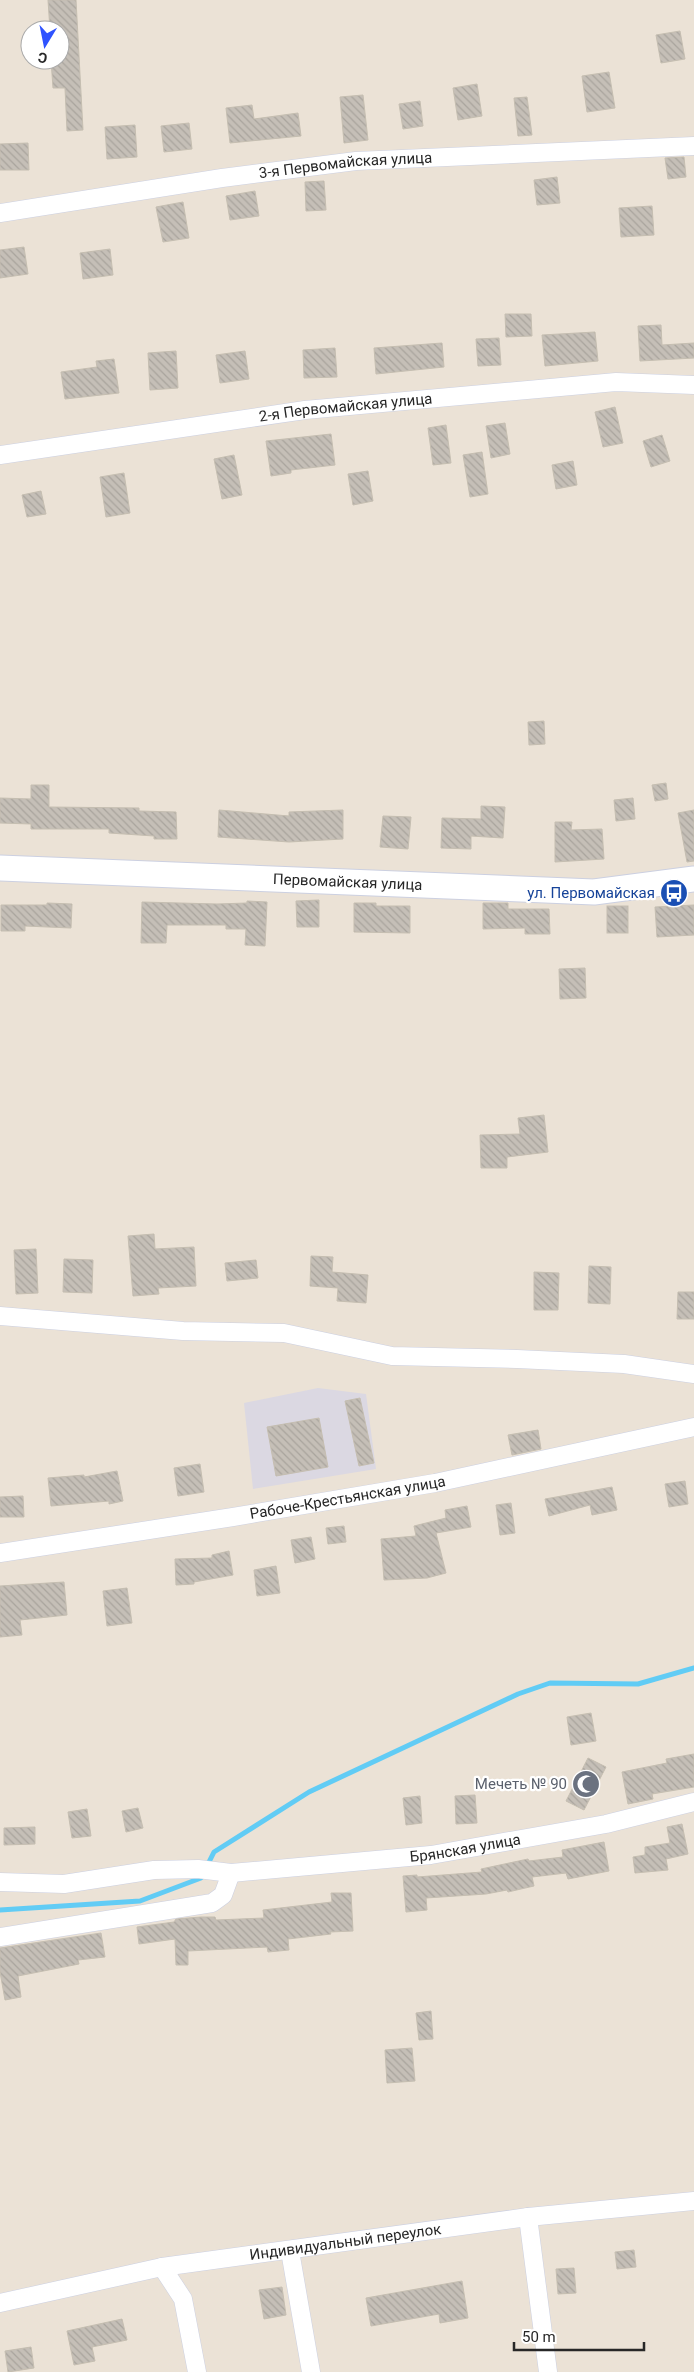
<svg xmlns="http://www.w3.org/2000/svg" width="694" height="2372" font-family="Roboto,sans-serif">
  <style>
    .industrial { fill: #dbd8e2 }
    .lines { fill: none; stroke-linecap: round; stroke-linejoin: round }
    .stream { stroke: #61ccf5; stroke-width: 5 }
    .building { fill: url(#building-back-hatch); stroke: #c5beb1 }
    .street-casing { stroke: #ccd0e1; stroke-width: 19 }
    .secondary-casing { stroke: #ccd0e1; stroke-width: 27 }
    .street { stroke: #fff; stroke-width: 18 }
    .secondary { stroke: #fff; stroke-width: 25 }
    .labels { text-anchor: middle; stroke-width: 4.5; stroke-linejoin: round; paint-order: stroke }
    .street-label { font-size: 15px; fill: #272727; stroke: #fff }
    .transit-label { font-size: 15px; fill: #164399; stroke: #fff; text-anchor: end }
    .worship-label { font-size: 15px; fill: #5b616d; stroke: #fff; text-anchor: end }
  </style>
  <defs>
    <pattern id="building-back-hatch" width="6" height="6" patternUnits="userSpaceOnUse" patternTransform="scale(1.25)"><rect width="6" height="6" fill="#c5bfb7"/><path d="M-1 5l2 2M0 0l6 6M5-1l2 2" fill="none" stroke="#a9a49d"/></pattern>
  </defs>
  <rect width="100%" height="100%" fill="#ebe2d6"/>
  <polygon class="industrial" points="318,1388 366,1394 376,1469 253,1489 244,1403"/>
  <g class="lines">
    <polyline class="stream" points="0,1910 140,1901 201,1878 214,1852 309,1792 518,1694 550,1683 638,1684 694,1668"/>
  </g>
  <g class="building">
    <polygon points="48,0 76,0 83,130 67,131 65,88 53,88 51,60 60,60 60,30 50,30"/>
    <polygon points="680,31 685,59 661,63 656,35"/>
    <polygon points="609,72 615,108 587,112 582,76"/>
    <polygon points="477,84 482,116 458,120 453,88"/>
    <polygon points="363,95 368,140 344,143 340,97"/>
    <polygon points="527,97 532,135 518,136 514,98"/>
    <polygon points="420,101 423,126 403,129 399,104"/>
    <polygon points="252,105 254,119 298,113 301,136 230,143 226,108"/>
    <polygon points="189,123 192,149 164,152 161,126"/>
    <polygon points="135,125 137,157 107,159 105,127"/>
    <polygon points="28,143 29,170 0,170 0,144"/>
    <polygon points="684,157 686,177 668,179 665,158"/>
    <polygon points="557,177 560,203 537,205 534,180"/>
    <polygon points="324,181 326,210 306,211 305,182"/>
    <polygon points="255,191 259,216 230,220 226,196"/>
    <polygon points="183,202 189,238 163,242 156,207"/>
    <polygon points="652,206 654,235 621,237 619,208"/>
    <polygon points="24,247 28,274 0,278 0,250"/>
    <polygon points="110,249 113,275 83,279 80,253"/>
    <polygon points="505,314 531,314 532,336 506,337"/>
    <polygon points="661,325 662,345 694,343 694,358 640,361 638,326"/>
    <polygon points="595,332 598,361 545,366 542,335"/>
    <polygon points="499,338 501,365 478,366 476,339"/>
    <polygon points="442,343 444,367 376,374 374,348"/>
    <polygon points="335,348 337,377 304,378 303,350"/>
    <polygon points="176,351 178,388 150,390 148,353"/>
    <polygon points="245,351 249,379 220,383 216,355"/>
    <polygon points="114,359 119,393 65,399 61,372 97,367 96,361"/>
    <polygon points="615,407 623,443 603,447 595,412"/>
    <polygon points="505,423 510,454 491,458 486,426"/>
    <polygon points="446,425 451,463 433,465 428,428"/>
    <polygon points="331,434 335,465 291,470 291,473 271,476 266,441"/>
    <polygon points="662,435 670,461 651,467 643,441"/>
    <polygon points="482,452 488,494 470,497 463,455"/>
    <polygon points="234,455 242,495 222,499 214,459"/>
    <polygon points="573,461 577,485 556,489 552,465"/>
    <polygon points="368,471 373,501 353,505 348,474"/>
    <polygon points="124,473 130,513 106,517 100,477"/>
    <polygon points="41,491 46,514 27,517 22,495"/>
    <polygon points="544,721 545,744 529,745 528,722"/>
    <polygon points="666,783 668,799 655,801 652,785"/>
    <polygon points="31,785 49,785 49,807 139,808 139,811 176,812 177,839 154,839 154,836 109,833 109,829 31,829 31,824 0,823 0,798 31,799"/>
    <polygon points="633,798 635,819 616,821 614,800"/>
    <polygon points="481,806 505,807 503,838 471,836 471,849 441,848 442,818 481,819"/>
    <polygon points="219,810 289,816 289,812 343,810 343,839 289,842 218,837"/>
    <polygon points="694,810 694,861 687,862 678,813"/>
    <polygon points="383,816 411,817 408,849 380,847"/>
    <polygon points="555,822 572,822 571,830 602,829 604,859 555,862"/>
    <polygon points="319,900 319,927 297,927 296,901"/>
    <polygon points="247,901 267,902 265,946 245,945 246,929 226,929 226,925 167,925 166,943 141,943 142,902 217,904 247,903"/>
    <polygon points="47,903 72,904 71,928 25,926 25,931 1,931 1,905 47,905"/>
    <polygon points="354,903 376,903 376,906 410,906 410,933 354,932"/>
    <polygon points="483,903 508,903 508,909 549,909 550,934 525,934 525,928 483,929"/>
    <polygon points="694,905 694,935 657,937 655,907"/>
    <rect x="607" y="906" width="21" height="27"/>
    <polygon points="585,968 586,998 560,999 559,969"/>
    <polygon points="544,1115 548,1152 507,1157 507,1168 481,1168 480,1135 520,1134 518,1118"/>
    <polygon points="154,1234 155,1249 194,1247 196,1286 158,1288 159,1294 133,1296 128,1236"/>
    <polygon points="36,1249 38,1293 16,1294 14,1250"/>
    <polygon points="311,1256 333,1257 332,1272 368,1275 366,1303 337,1301 338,1288 310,1286"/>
    <polygon points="64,1259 93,1260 92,1293 63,1292"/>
    <polygon points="256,1260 258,1278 227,1281 225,1263"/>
    <polygon points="589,1266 611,1267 610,1304 588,1303"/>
    <polygon points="534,1272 559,1273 558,1310 534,1310"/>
    <polygon points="678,1292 694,1292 694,1319 677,1319"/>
    <polygon points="360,1398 374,1463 359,1466 345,1401"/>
    <polygon points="319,1418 328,1467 276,1476 267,1427"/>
    <polygon points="538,1430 541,1449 512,1455 508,1435"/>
    <polygon points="200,1464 204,1492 178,1496 174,1468"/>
    <polygon points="117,1471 123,1501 109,1504 109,1501 51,1506 48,1478 84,1475 84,1477"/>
    <polygon points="685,1481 688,1504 669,1507 665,1484"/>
    <polygon points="612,1487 617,1510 592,1515 590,1505 549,1516 545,1499"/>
    <polygon points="23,1496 24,1517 0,1517 0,1497"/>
    <polygon points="511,1503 515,1533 500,1535 496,1505"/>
    <polygon points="467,1506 471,1527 436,1533 446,1573 427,1578 384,1580 381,1539 416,1536 414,1526 446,1518 445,1510"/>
    <polygon points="344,1526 346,1542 328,1544 326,1528"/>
    <polygon points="311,1537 315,1559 295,1563 291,1540"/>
    <polygon points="229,1551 233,1575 194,1582 194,1584 176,1585 175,1559 212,1558 212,1555"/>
    <polygon points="276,1566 280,1593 257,1596 254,1570"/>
    <polygon points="64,1582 67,1615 20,1620 22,1635 0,1637 0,1586"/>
    <polygon points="127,1588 132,1623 107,1626 103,1591"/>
    <polygon points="591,1713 596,1741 571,1745 567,1717"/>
    <polygon points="694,1754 694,1787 652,1794 653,1799 628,1804 622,1772 667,1763 666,1759"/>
    <polygon points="588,1758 606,1767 584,1810 566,1801"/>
    <polygon points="475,1795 477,1823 456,1824 455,1796"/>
    <polygon points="420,1796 422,1823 406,1825 403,1798"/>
    <polygon points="138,1808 143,1828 126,1832 122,1811"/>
    <polygon points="87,1809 91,1836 72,1838 68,1812"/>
    <polygon points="682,1824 688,1854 666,1859 668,1870 635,1873 633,1857 645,1855 645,1847 670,1843 667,1827"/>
    <polygon points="35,1827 35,1844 4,1845 4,1828"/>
    <polygon points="604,1842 609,1871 568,1879 566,1873 532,1877 534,1886 508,1892 507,1890 486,1894 426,1898 427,1910 406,1912 403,1876 417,1875 417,1877 482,1872 481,1869 528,1859 529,1861 563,1857 562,1850"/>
    <polygon points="331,1893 351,1893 353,1931 330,1932 331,1934 288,1939 289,1950 268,1952 267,1947 188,1951 188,1965 176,1965 175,1939 139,1944 137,1927 174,1922 176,1919 201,1917 215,1917 216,1920 264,1918 263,1910 332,1902"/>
    <polygon points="101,1933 105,1957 78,1960 79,1964 18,1976 21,1997 5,2000 0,1972 0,1948"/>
    <polygon points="431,2011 433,2039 419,2040 416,2013"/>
    <polygon points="412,2048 415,2081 387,2083 385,2050"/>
    <polygon points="634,2250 636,2267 617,2269 615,2252"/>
    <polygon points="574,2268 576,2293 558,2294 556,2269"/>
    <polygon points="462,2281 468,2318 440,2323 439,2314 371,2326 366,2298"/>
    <polygon points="282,2287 286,2315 264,2319 259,2290"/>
    <polygon points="122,2319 127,2340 92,2347 95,2361 74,2365 67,2331"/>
    <polygon points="31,2347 34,2368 8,2372 5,2351"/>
  </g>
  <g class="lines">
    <g class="street-casing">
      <g id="street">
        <path id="s1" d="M 0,213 L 222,178 L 356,161 L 694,146"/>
        <path id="s2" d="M 0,455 L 305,410 L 616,382 L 694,385"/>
        <polyline points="0,1316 183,1331 284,1333 392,1356 517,1359 624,1364 694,1374"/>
        <path id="s3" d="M 0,1553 L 233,1517 L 435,1483 L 694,1427"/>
        <path id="s4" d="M 0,1882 L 64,1884 L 154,1870 L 198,1869 L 231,1873 L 431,1855 L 606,1824 L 694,1802"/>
        <polyline points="0,1937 212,1903 223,1895 231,1873"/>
        <polyline points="528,2217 548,2372"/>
        <polyline points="290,2251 311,2372"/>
        <polyline points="162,2267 183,2299 197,2372"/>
        <path id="s5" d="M 0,2303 L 162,2267 L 528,2217 L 694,2201"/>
      </g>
    </g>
    <g class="secondary-casing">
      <g id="secondary">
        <path id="s6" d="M 0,868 L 594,892 L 694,879"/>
      </g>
    </g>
    <use href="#street" class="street"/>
    <use href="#secondary" class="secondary"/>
  </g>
  <defs>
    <g id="bus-disc" transform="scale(1.4375)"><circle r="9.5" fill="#1a4fb4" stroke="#fff"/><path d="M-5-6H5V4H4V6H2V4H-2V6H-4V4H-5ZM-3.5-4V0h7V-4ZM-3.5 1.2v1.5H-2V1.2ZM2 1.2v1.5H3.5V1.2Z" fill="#fff"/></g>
    <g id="mosque-disc" transform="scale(1.4375)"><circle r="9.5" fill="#6b7280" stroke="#fff"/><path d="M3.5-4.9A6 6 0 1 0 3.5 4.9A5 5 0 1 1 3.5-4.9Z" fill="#fff"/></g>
  </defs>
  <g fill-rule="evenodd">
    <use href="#bus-disc" x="674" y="893"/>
    <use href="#mosque-disc" x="586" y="1784"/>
  </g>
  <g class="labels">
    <g class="street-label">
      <text dy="5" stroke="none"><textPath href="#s1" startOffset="349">3-я Первомайская улица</textPath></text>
      <text dy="5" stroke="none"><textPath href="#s2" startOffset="349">2-я Первомайская улица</textPath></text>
      <text dy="5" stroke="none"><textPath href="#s6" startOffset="348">Первомайская улица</textPath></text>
      <text dy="5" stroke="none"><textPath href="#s3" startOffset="352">Рабоче-Крестьянская улица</textPath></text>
      <text dy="5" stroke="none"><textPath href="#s4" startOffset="468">Брянская улица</textPath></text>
      <text dy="5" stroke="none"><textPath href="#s5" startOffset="351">Индивидуальный переулок</textPath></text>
    </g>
    <g class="transit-label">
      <text x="655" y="898">ул. Первомайская</text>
    </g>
    <g class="worship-label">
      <text x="567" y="1789">Мечеть № 90</text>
    </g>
  </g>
  <g transform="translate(45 45) rotate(190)"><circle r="24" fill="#ffffff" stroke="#a9a9a9"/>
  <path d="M0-4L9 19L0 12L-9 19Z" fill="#2f53ff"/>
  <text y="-8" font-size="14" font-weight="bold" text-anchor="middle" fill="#272727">С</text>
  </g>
  <path d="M514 2342v8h130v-8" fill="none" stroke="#272727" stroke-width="2.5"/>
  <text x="522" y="2342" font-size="15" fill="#272727" stroke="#ffffff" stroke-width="4" paint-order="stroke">50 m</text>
</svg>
